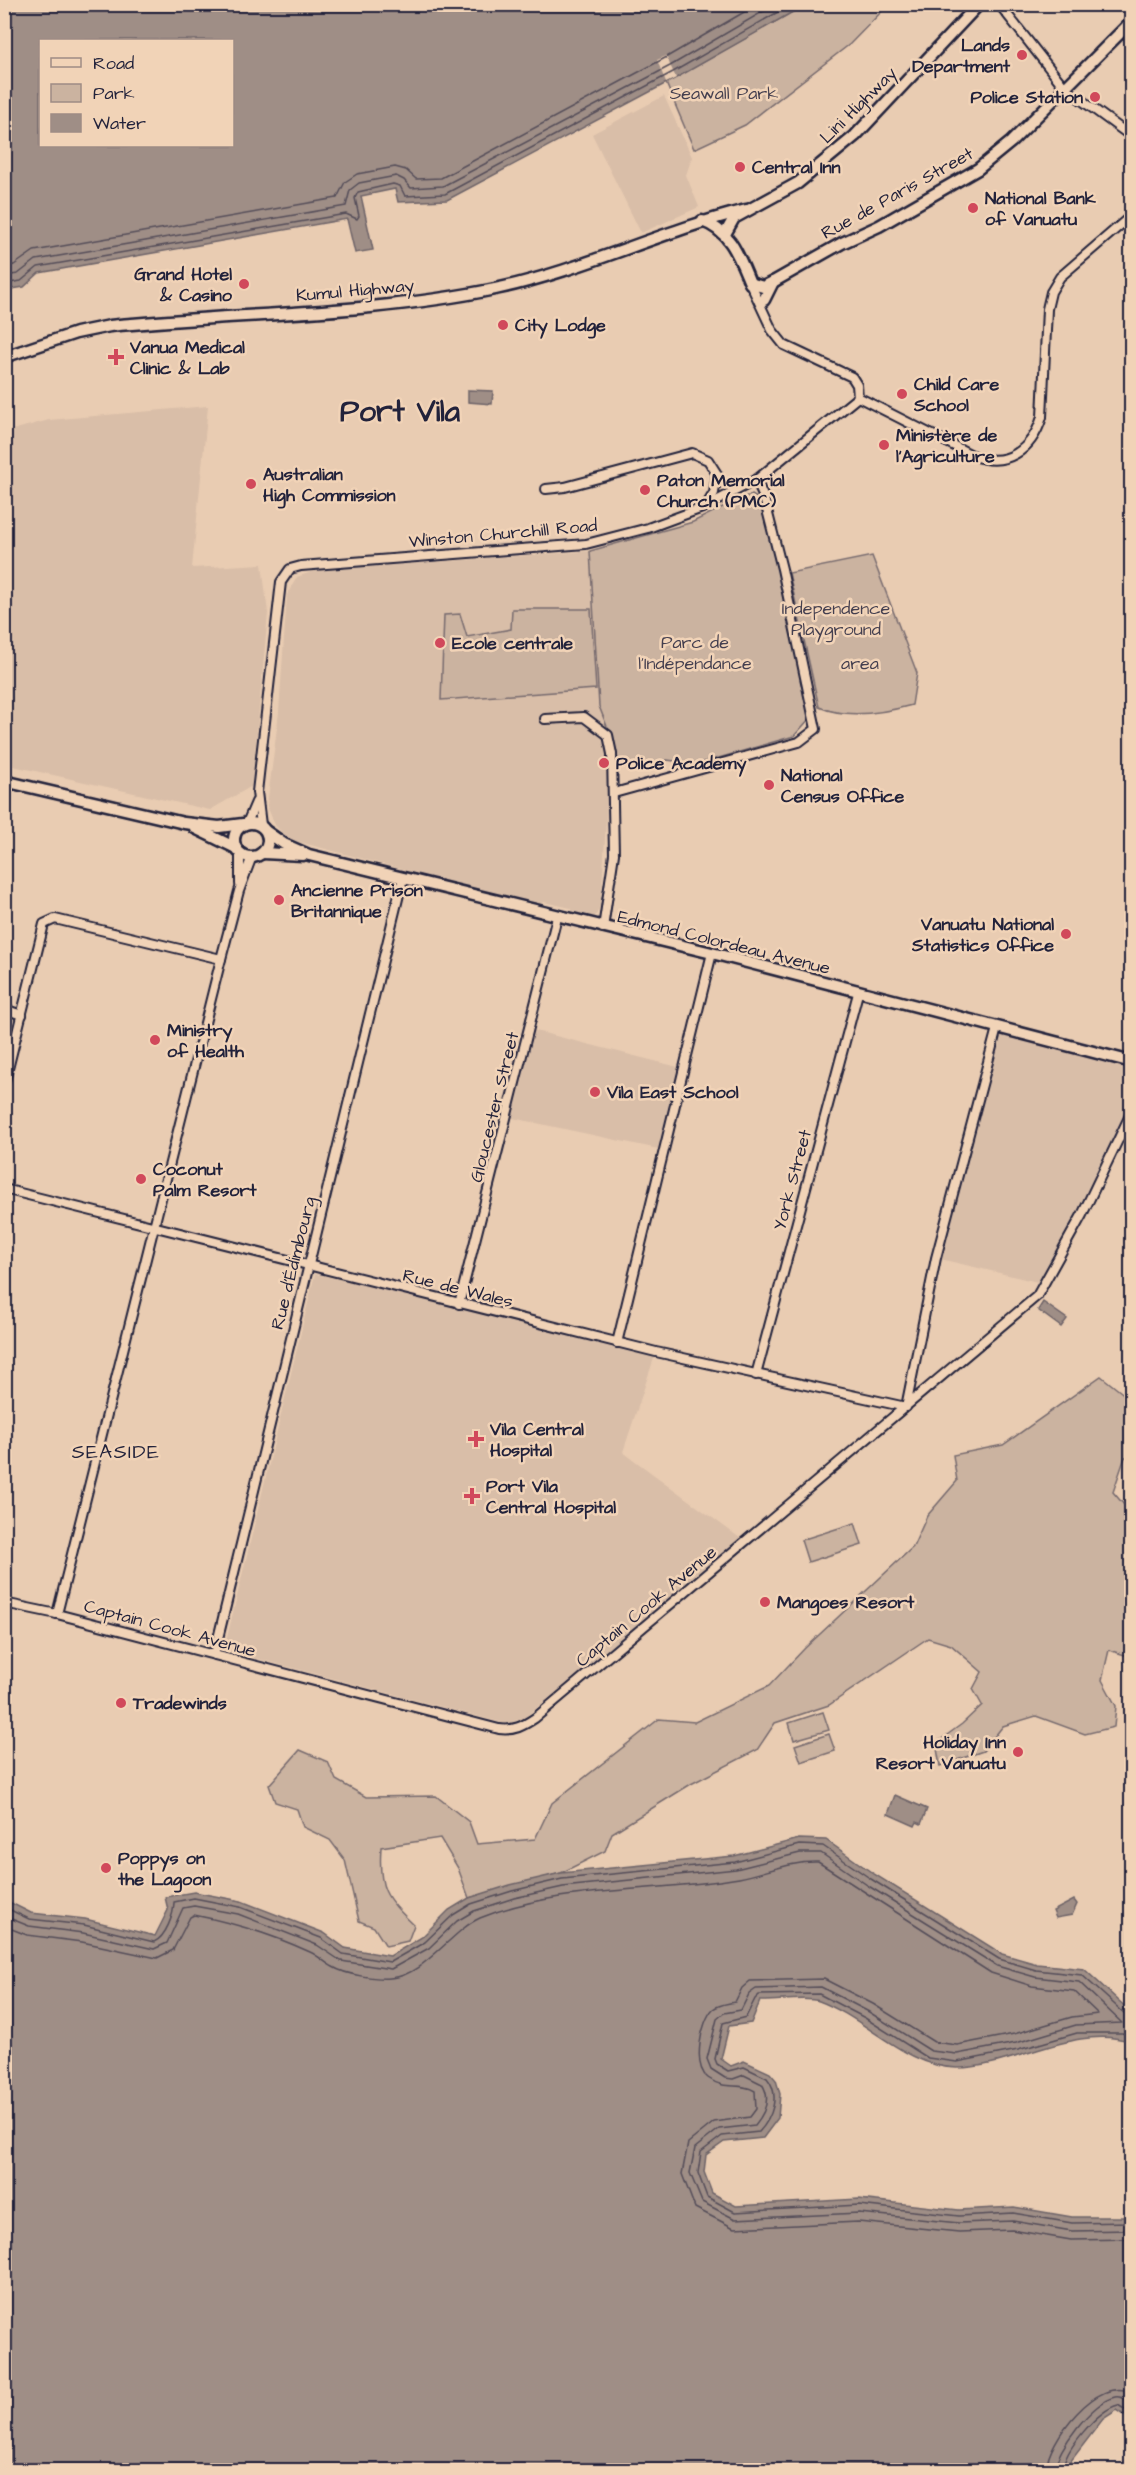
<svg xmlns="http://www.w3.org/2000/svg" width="1136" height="2475" font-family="'Architects Daughter',sans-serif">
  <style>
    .built { fill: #d9bea8 }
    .green { fill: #cbb3a0; stroke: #766a6e; stroke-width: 1.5 }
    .water { fill: #9f8e86; stroke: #6d6368; stroke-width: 1.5; fill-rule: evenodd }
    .pier { fill: #e9ccb2 }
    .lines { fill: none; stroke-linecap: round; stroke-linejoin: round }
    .shore { stroke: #544d59; stroke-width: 1.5 }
    .minor-casing { stroke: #22223b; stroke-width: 12 }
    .tertiary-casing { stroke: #22223b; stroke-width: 15 }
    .minor { stroke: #f1d3b7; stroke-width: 8 }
    .tertiary { stroke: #f1d3b7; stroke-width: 10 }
    .poi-dot { fill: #d1495b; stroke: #f1d3b7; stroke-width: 2 }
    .labels { text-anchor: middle; stroke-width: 5; stroke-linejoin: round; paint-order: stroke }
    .poi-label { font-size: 18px; font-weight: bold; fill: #22223b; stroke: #f1d3b7; text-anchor: start }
    .park-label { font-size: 18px; fill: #443f4f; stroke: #f1d3b7 }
    .street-label { font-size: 18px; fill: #22223b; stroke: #f1d3b7 }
    .neighbourhood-label { font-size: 20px; letter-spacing: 1.5px; fill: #22223b; stroke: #f1d3b7 }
    .town-label { font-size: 30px; font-weight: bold; fill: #22223b; stroke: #f1d3b7 }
  </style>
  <rect width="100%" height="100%" fill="#e9ccb2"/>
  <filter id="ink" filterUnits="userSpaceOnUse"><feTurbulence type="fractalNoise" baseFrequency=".0167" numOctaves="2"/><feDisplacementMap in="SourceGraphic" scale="12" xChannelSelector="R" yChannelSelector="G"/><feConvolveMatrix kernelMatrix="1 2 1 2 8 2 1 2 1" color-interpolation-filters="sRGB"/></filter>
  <g filter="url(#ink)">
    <g class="built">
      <polygon points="664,96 692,157 686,175 699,207 641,233 592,134"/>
      <polygon points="208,406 192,568 262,564 268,613 252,786 210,810 13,766 4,713 5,432 49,420"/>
      <polygon points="590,551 599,706 608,728 610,755 601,905 595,917 573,912 571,908 544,902 537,905 288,839 275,825 267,806 279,712 287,595 297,577 317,570"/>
      <polygon points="997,1028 1131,1062 1131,1111 1046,1284 936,1258"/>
      <polygon points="528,1029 682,1068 663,1150 508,1117"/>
      <polygon points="315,1274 490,1311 656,1352 623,1452 744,1541 524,1718 507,1724 224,1650"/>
    </g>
    <g class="green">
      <polygon points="805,5 888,5 850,44 745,125 694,149 666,83"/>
      <polygon points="752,495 760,500 772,539 810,718 794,736 698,764 667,760 642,769 619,766 615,747 599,706 590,551 693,522 743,497"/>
      <path d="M 872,556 L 917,673 L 912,705 C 883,713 847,719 819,707 L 789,573 Z"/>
      <polygon points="512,609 591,609 596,689 441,700 444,615 460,614 467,637 511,629"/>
      <path d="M 1101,1376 L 1131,1400 L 1131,1457 L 1125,1457 L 1113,1492 L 1131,1513 L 1131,1657 L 1109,1650 L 1102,1680 L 1116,1706 L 1114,1727 L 1085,1734 L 1036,1716 L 1003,1726 L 983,1751 L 940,1766 L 936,1743 L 962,1724 L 982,1705 L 973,1689 L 982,1672 L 951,1645 L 928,1638 L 829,1705 L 775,1723 L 757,1750 L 691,1784 L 612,1833 L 605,1851 L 561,1873 L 469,1898 L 458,1868 L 440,1838 L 381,1847 C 378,1889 385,1897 414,1925 L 408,1941 L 386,1946 L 374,1927 L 359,1921 L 345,1860 L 330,1840 L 303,1827 L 297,1809 L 275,1802 L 269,1785 L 300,1750 L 328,1762 L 336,1780 L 366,1797 L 436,1796 L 469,1822 L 477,1844 L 535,1839 L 552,1803 L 659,1719 L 695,1722 L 769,1686 L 805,1648 L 913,1547 L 927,1516 L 957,1481 L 953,1455 L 1003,1445 Z"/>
      <polygon points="855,1523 862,1545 808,1562 801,1540"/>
      <polygon points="823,1712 829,1730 794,1740 789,1723"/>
      <polygon points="829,1734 835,1751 801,1762 795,1745"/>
    </g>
    <g class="water">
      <path d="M 4,5 L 805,5 L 676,78 L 447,200 L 398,202 L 395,189 L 361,196 L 373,250 L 355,253 L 347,219 L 39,273 L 24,287 L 5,290 ZM 40,40 L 232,40 L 232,146 L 40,146 Z"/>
      <polygon points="468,390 493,391 492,404 468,402"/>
      <polygon points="1043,1302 1067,1319 1061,1327 1038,1310"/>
      <polygon points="895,1795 927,1809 921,1824 917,1822 915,1826 888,1814"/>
      <path d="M 799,1839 L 826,1840 L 874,1874 L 1002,1954 L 1037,1964 L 1084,1969 L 1131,2012 L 1131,2042 C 1076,2023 1013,2068 957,2068 C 908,2068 865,2018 819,2001 C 806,1996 776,2002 760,2001 L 751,2023 L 729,2026 L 721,2059 L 731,2066 L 744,2061 L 770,2073 L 776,2080 L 780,2094 L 778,2118 L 763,2138 L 724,2142 L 706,2155 L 704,2172 L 712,2193 L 736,2206 L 859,2199 L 959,2210 L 1014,2207 L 1072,2217 L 1131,2217 L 1131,2420 L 1117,2410 L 1103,2419 L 1070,2462 L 1068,2470 L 5,2470 L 5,1900 L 31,1913 L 85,1919 L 155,1936 L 168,1910 L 165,1897 L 194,1892 L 241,1901 L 324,1933 L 345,1948 L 390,1956 L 422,1937 L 449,1910 L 469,1898 L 510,1885 L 561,1873 L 734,1856 Z"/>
      <polygon points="1074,1900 1077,1904 1072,1915 1056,1918 1053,1911"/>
    </g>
    <polygon class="pier" points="666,56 676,78 666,83 657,60"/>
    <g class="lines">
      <g class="shore">
        <polyline points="4,267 14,265 34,251 337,198 345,182 357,174 395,167 406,170 416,179 441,178 665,58 758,4"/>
        <polyline points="4,276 18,274 36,260 346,206 350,190 359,183 396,176 404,180 411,188 443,186 670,66 776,4"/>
        <polyline points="4,284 21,281 38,267 346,214 357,219 359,216 355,198 358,192 393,184 400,186 405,196 445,194 673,72 792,4"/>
        <path d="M 4,1907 L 29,1919 L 84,1925 L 154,1942 C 166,1937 174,1914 174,1902 L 194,1898 L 240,1907 L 321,1938 L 343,1954 L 390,1962 L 425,1942 L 453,1915 L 471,1904 L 512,1891 L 562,1879 L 735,1862 L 799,1845 L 823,1846 L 871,1879 L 999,1959 L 1036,1970 L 1082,1975 L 1125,2014 L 1132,2016"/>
        <path d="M 4,1916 L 29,1926 L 83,1933 L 154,1949 L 167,1943 L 183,1908 L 194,1906 L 238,1914 L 317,1945 L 341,1961 L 391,1969 L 429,1948 L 457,1921 L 474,1911 L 514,1898 L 563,1887 L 736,1869 L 800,1853 L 821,1853 L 867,1885 L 997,1966 L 1035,1977 L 1079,1982 L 1122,2023 L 1076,2025 L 1016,2043 L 957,2054 L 931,2051 L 869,2012 L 821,1987 L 756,1989 L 749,1994 L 741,2010 L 724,2013 L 717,2019 L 707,2059 L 711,2069 L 725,2078 L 733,2079 L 744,2075 L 762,2084 C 771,2098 765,2113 755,2125 L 719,2129 L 695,2148 L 690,2173 L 702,2202 L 735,2219 L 859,2213 L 959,2223 L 1013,2221 L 1072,2231 L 1132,2230"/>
        <path d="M 4,1926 L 27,1935 L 82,1942 L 157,1958 L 173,1950 L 190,1917 L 194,1915 C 235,1923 273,1935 310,1952 C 319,1956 325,1963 333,1967 C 346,1975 375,1979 390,1978 C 423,1977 452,1930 480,1918 C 562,1885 652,1893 739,1878 C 766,1873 790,1861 818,1862 L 991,1973 L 1032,1986 L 1074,1991 L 1098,2014 L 1072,2017 L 1014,2034 L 957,2045 L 934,2042 L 873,2004 L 824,1979 L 750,1981 L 742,1988 L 735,2002 C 727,2004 720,2004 713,2009 C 701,2021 692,2066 708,2078 C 727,2092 738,2081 755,2091 L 756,2109 L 750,2117 L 714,2122 L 688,2143 L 682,2174 L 695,2208 L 734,2228 L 858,2222 L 959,2232 L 1012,2230 L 1071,2240 L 1132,2239"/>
        <path d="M 1132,2036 L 1122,2033 L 1077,2033 L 1018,2050 L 957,2062 L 928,2058 L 865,2018 L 819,1994 L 759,1995 L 755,1999 L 746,2017 L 723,2023 L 715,2059 L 717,2064 L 728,2071 L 744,2067 L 767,2078 C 781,2095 772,2118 759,2132 L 722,2136 L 701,2152 L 698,2173 L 707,2197 L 735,2212 L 859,2205 L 959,2216 L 1013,2213 L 1072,2223 L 1132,2222"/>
        <path d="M 1046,2470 C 1047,2442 1098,2373 1132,2393"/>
        <path d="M 1055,2470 C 1056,2450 1093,2401 1115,2397 C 1122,2396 1127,2400 1132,2404"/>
        <path d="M 1063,2470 C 1064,2450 1098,2410 1118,2405 L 1132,2414"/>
      </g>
      <g class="minor-casing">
        <g id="minor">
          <polyline points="999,4 1065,88 1132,137"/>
          <path d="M 750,283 L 772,330 L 784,345 L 852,377 L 857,385 L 858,397 L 972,455 C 1006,469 1032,450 1042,417 L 1047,309 L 1051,292 L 1060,277 L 1132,215"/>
          <polyline points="546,489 565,487 692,453 708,460 717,474 714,493 706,506"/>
          <polyline points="545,719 584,717 608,735 612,754 614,854 603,928"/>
          <polyline points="614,793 799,742 816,729 782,569 764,498 756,480"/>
          <polyline points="247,823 256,802"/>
          <polyline points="261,825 257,792 281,582 290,569 301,566 586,544 648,528 705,507 756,480 858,397"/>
          <polyline points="240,884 240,855"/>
          <polyline points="4,1009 22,1015"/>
          <polyline points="4,1085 44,924 55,919 221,959"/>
          <polyline points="4,1189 656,1352 906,1407"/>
          <polyline points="459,1304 557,917"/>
          <polyline points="617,1343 712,953"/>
          <polyline points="756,1375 858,993"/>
          <polyline points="906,1407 936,1258 997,1028"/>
          <path d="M 4,1603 L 57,1614 L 499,1729 C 514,1731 523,1726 535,1718 L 1037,1296 L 1082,1215 L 1132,1111"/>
          <polyline points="57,1614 221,959 239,891 251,859"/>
          <polyline points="214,1655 403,878"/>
        </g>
      </g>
      <g class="tertiary-casing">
        <g id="tertiary">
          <path d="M 702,221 C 731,231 739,257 750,283 L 763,287 L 773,282 L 842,243 L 879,226 L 978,169 L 1011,142 L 1132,21"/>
          <polyline points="725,234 734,218 798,183 855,136 979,4"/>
          <polyline points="764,300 773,282"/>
          <path d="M 4,357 L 76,333 L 110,326 C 237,313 369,315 495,289 C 581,271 661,231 746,210"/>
          <polyline points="4,781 184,823 219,827 243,824"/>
          <circle cx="251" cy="840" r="17"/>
          <polyline points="195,828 236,848"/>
          <polyline points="267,832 284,844 309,855 712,953 1132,1062"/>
          <polyline points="263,853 303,855"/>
        </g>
      </g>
      <use href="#minor" class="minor"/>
      <use href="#tertiary" class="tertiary"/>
    </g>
  </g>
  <g class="poi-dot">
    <circle cx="1022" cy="55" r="6"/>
    <circle cx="1095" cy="97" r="6"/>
    <circle cx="740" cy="167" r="6"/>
    <circle cx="973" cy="208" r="6"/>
    <circle cx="244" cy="284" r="6"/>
    <circle cx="503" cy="325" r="6"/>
    <path d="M113 348h6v6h6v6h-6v6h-6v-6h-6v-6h6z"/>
    <circle cx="902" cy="394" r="6"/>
    <circle cx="884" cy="445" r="6"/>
    <circle cx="251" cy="484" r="6"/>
    <circle cx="645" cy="490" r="6"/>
    <circle cx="440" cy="643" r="6"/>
    <circle cx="604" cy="763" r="6"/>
    <circle cx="769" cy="785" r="6"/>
    <circle cx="279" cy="900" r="6"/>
    <circle cx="1066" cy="934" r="6"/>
    <circle cx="155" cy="1040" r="6"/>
    <circle cx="595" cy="1092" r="6"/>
    <circle cx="141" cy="1179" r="6"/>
    <path d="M473 1430h6v6h6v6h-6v6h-6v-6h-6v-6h6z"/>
    <path d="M469 1487h6v6h6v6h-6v6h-6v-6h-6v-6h6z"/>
    <circle cx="765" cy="1602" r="6"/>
    <circle cx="121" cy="1703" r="6"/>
    <circle cx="1018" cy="1752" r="6"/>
    <circle cx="106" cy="1868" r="6"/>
  </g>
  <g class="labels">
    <g class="poi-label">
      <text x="1010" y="51" text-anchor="end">Lands<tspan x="1010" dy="21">Department</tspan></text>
      <text x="1083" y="103" text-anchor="end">Police Station</text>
      <text x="752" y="173">Central Inn</text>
      <text x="985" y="204">National Bank<tspan x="985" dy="21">of Vanuatu</tspan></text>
      <text x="232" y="280" text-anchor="end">Grand Hotel<tspan x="232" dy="21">&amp; Casino</tspan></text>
      <text x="515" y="331">City Lodge</text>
      <text x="130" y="353">Vanua Medical<tspan x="130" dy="21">Clinic &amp; Lab</tspan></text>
      <text x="914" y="390">Child Care<tspan x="914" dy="21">School</tspan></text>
      <text x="896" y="441">Ministère de<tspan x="896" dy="21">l'Agriculture</tspan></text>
      <text x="263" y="480">Australian<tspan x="263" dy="21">High Commission</tspan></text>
      <text x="657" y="486">Paton Memorial<tspan x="657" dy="21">Church (PMC)</tspan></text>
      <text x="452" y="649">Ecole centrale</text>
      <text x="616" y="769">Police Academy</text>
      <text x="781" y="781">National<tspan x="781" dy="21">Census Office</tspan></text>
      <text x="291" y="896">Ancienne Prison<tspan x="291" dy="21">Britannique</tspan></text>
      <text x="1054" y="930" text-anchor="end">Vanuatu National<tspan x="1054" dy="21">Statistics Office</tspan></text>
      <text x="167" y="1036">Ministry<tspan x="167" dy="21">of Health</tspan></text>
      <text x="607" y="1098">Vila East School</text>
      <text x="153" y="1175">Coconut<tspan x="153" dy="21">Palm Resort</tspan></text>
      <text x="490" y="1435">Vila Central<tspan x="490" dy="21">Hospital</tspan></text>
      <text x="486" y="1492">Port Vila<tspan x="486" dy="21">Central Hospital</tspan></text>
      <text x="777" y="1608">Mangoes Resort</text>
      <text x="133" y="1709">Tradewinds</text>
      <text x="1006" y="1748" text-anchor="end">Holiday Inn<tspan x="1006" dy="21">Resort Vanuatu</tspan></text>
      <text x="118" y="1864">Poppys on<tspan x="118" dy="21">the Lagoon</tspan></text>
    </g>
    <g class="park-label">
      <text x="724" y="99">Seawall Park</text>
      <text x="836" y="614">Independence<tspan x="836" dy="21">Playground</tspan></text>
      <text x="695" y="648">Parc de<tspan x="695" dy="21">l'Indépendance</tspan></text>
      <text x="860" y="669">area</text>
    </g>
    <g class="street-label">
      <text transform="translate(858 105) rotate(-45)" y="6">Lini Highway</text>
      <text transform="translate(897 193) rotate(-29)" y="6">Rue de Paris Street</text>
      <text transform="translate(355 290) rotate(-5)" y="6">Kumul Highway</text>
      <text transform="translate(503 533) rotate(-5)" y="6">Winston Churchill Road</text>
      <text transform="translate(724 942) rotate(14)" y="6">Edmond Colordeau Avenue</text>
      <text transform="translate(494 1107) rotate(-76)" y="6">Gloucester Street</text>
      <text transform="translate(792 1180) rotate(-75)" y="6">York Street</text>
      <text transform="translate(293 1263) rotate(-76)" y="6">Rue d'Édimbourg</text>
      <text transform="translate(458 1288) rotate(14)" y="6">Rue de Wales</text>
      <text transform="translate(646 1606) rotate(-40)" y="6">Captain Cook Avenue</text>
      <text transform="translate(170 1628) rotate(15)" y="6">Captain Cook Avenue</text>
    </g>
    <g class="neighbourhood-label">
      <text x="116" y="1458">SEASIDE</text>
    </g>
    <g class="town-label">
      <text x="400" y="421">Port Vila</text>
    </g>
  </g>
  <rect width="1136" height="2475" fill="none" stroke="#f1d3b7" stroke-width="24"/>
  <rect x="12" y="12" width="1112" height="2451" fill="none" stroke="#22223b" stroke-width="2" filter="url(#ink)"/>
  <rect x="39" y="39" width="195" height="108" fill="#f1d3b7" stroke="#9e8c85" stroke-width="1.5"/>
  <rect x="51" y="58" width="30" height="9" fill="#f1d3b7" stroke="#9e8c85" stroke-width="1.5"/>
  <text x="93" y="69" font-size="18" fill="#22223b">Road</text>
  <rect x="51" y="84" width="30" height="18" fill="#cbb3a0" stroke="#9e8c85" stroke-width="1.5"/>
  <text x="93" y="99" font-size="18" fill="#22223b">Park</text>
  <rect x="51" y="114" width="30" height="18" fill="#9f8e86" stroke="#9e8c85" stroke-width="1.5"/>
  <text x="93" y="129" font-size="18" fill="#22223b">Water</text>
</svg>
